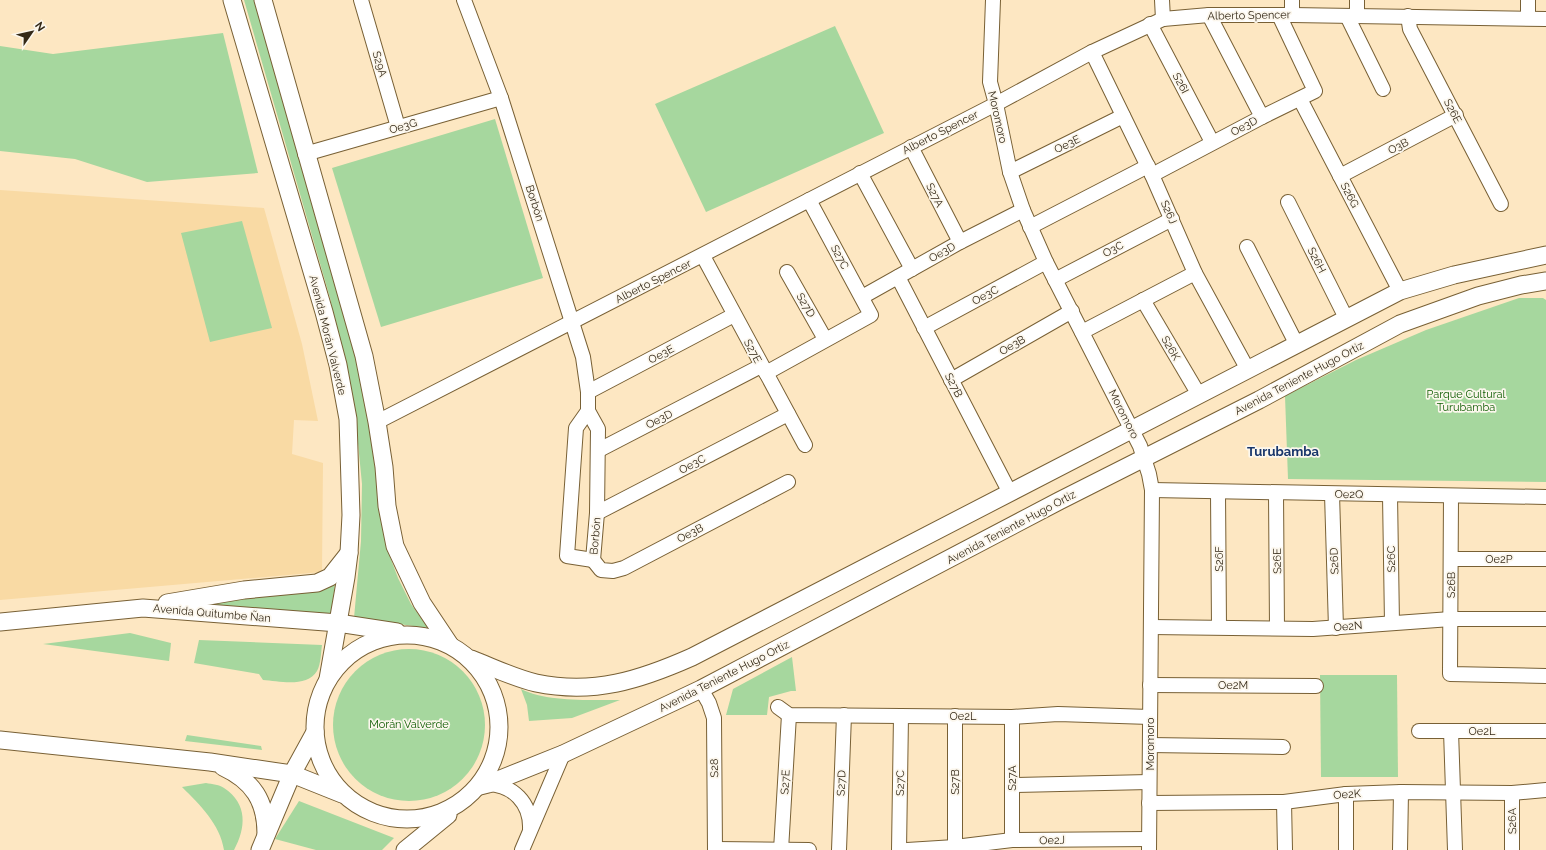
<svg xmlns="http://www.w3.org/2000/svg" width="1546" height="850" font-family="Raleway,sans-serif">
  <style>
    .built { fill: #f9daa4 }
    .green { fill: #a6d79e }
    .lines { fill: none; stroke-linecap: round; stroke-linejoin: round }
    .minor-casing { stroke: #786035; stroke-width: 16 }
    .major-casing { stroke: #786035; stroke-width: 19 }
    .minor { stroke: #fff; stroke-width: 14 }
    .major { stroke: #fff; stroke-width: 17 }
    .labels { text-anchor: middle; stroke-width: 3.5; stroke-linejoin: round; paint-order: stroke }
    .street-label { font-size: 11px; fill: #342917; stroke: #fcf7ed }
    .park-label { font-size: 11px; fill: #0d5c00; stroke: #fcf7ed }
    .quarter-label { font-size: 13px; font-weight: bold; fill: #17356a; stroke: #fcf7ed }
  </style>
  <rect width="100%" height="100%" fill="#fde7c2"/>
  <polygon class="built" points="0,190 264,208 302,344 318,421 294,420 292,454 323,463 322,572 0,600"/>
  <g class="green">
    <polygon points="244,0 255,0 336,274 364,390 386,546 398,578 411,604 428,628 354,618 361,541 362,484 355,413 330,298"/>
    <polygon points="835,26 884,133 706,212 655,104"/>
    <polygon points="223,33 258,173 147,182 75,159 0,151 0,46 53,54"/>
    <polygon points="495,119 543,278 381,327 332,168"/>
    <polygon points="242,221 272,328 210,342 181,233"/>
    <polygon points="1519,298 1543,298 1546,300 1546,482 1288,479 1285,396 1356,360 1426,330"/>
    <polygon points="335,584 331,615 192,605"/>
    <polygon points="130,633 171,643 169,661 43,644"/>
    <path d="M 199,640 L 322,645 C 321,652 321,664 317,671 C 307,688 279,681 263,680 L 259,674 L 194,663 Z"/>
    <circle cx="409" cy="725" r="76"/>
    <polygon points="792,657 796,691 791,691 769,697 767,715 726,715 733,689"/>
    <polygon points="1320,675 1397,675 1398,777 1321,777"/>
    <path d="M 521,689 C 546,702 592,700 620,700 L 572,718 L 529,721 L 527,705 Z"/>
    <polygon points="187,735 261,746 262,750 185,741"/>
    <path d="M 206,783 C 212,784 220,785 224,788 C 248,804 246,828 234,850 L 224,850 C 220,824 200,805 182,787 Z"/>
    <polygon points="299,801 394,838 382,850 316,850 275,839"/>
  </g>
  <g class="lines">
    <g class="minor-casing">
      <g id="minor">
        <polyline points="361,0 398,127"/>
        <polyline points="464,0 501,98 583,357 588,392 588,411 598,429 597,513 593,560"/>
        <polyline points="993,0 990,82 996,104 1010,172 1023,210 1046,262 1140,446 1149,474 1152,490 1149,850"/>
        <polyline points="1162,0 1163,19"/>
        <polyline points="1528,0 1528,18"/>
        <polyline points="1209,15 1262,117"/>
        <polyline points="1292,15 1292,0"/>
        <polyline points="1347,16 1383,89"/>
        <polyline points="1357,16 1357,0"/>
        <polyline points="1408,16 1410,29 1501,204"/>
        <polyline points="1150,24 1212,142"/>
        <polyline points="1092,52 1152,175 1195,273 1248,370"/>
        <polyline points="1300,99 1400,291"/>
        <polyline points="911,147 960,242"/>
        <polyline points="305,154 501,98"/>
        <polyline points="1010,172 1123,116"/>
        <polyline points="860,173 912,269"/>
        <polyline points="1152,175 1262,117 1315,91 1279,15"/>
        <polyline points="1340,176 1456,115"/>
        <polyline points="1288,202 1346,318"/>
        <polyline points="1030,227 1148,166"/>
        <polyline points="1247,247 1297,345"/>
        <polyline points="703,256 805,445"/>
        <polyline points="787,272 825,339"/>
        <polyline points="898,277 1010,493"/>
        <polyline points="1055,280 1172,219"/>
        <polyline points="862,297 960,242 1023,210"/>
        <polyline points="1143,300 1199,395"/>
        <polyline points="924,328 1046,262"/>
        <polyline points="1082,332 1195,273"/>
        <polyline points="766,373 871,315 809,200"/>
        <polyline points="951,380 1072,311"/>
        <polyline points="588,392 734,315"/>
        <polyline points="588,411 576,428 567,556 593,560"/>
        <polyline points="377,422 996,104 1092,52 1163,19 1209,15 1292,15 1546,19"/>
        <polyline points="599,450 761,366"/>
        <polyline points="1152,490 1546,497"/>
        <polyline points="1218,492 1219,627"/>
        <polyline points="1276,493 1277,628"/>
        <polyline points="1332,494 1336,628"/>
        <polyline points="1390,495 1392,623"/>
        <polyline points="1451,496 1450,674 1546,676"/>
        <polyline points="597,513 788,414"/>
        <polyline points="1451,559 1546,559"/>
        <polyline points="593,560 601,570 613,571 624,568 788,482"/>
        <polyline points="1151,627 1313,629 1451,619 1546,619"/>
        <polyline points="1150,685 1316,686"/>
        <polyline points="701,689 709,703 714,718 715,850"/>
        <polyline points="778,707 789,715 1012,717 1058,714 1150,717"/>
        <polyline points="1419,731 1546,731"/>
        <polyline points="1451,731 1455,850"/>
        <polyline points="1150,745 1283,747"/>
        <path d="M 488,784 C 513,785 531,803 530,829"/>
        <polyline points="1012,785 1149,782"/>
        <polyline points="1512,793 1512,850"/>
        <polyline points="1284,802 1285,850"/>
        <polyline points="1149,803 1284,802 1346,794 1401,792 1512,793 1546,790"/>
        <polyline points="1012,840 1012,717"/>
        <polyline points="955,847 955,716"/>
        <polyline points="715,849 809,850"/>
        <polyline points="522,850 563,754"/>
        <polyline points="781,850 789,715"/>
        <polyline points="839,850 844,715"/>
        <polyline points="899,850 901,716"/>
        <polyline points="907,850 955,847 1012,840 1149,839"/>
        <polyline points="1346,850 1346,794"/>
        <polyline points="1400,850 1401,792"/>
      </g>
    </g>
    <g class="major-casing">
      <g id="major">
        <polyline points="232,0 324,312 338,365 348,419 351,515 349,553 346,577 328,679"/>
        <polyline points="263,0 364,356 377,422 384,467 387,506 395,546 422,603 450,645"/>
        <polyline points="167,603 244,590 317,583 330,577 349,553"/>
        <polyline points="0,622 143,608 338,623 397,632"/>
        <circle cx="407" cy="727" r="92"/>
        <path d="M 471,659 C 492,667 514,678 536,683 C 594,695 640,680 692,657 L 1400,291 L 1454,275 L 1546,255"/>
        <polyline points="0,740 210,762 292,774 342,794"/>
        <path d="M 223,767 C 253,781 266,801 266,834"/>
        <polyline points="480,786 488,784 563,754 701,689 1059,501 1259,400 1400,324 1478,296 1521,285 1546,281"/>
        <polyline points="260,850 292,774 315,732"/>
        <polyline points="405,850 448,815"/>
      </g>
    </g>
    <use href="#minor" class="minor"/>
    <use href="#major" class="major"/>
  </g>
  <g class="labels">
    <g class="street-label">
      <text transform="translate(1249 15) rotate(-1)" y="4">Alberto Spencer</text>
      <text transform="translate(380 64) rotate(74)" y="4">S29A</text>
      <text transform="translate(1181 83) rotate(62)" y="4">S26I</text>
      <text transform="translate(1453 111) rotate(62)" y="4">S26E</text>
      <text transform="translate(998 117) rotate(77)" y="4">Moromoro</text>
      <text transform="translate(403 126) rotate(-16)" y="4">Oe3G</text>
      <text transform="translate(1244 126) rotate(-28)" y="4">Oe3D</text>
      <text transform="translate(940 132) rotate(-27)" y="4">Alberto Spencer</text>
      <text transform="translate(1067 144) rotate(-26)" y="4">Oe3E</text>
      <text transform="translate(1398 146) rotate(-28)" y="4">O3B</text>
      <text transform="translate(935 195) rotate(63)" y="4">S27A</text>
      <text transform="translate(1350 195) rotate(62)" y="4">S26G</text>
      <text transform="translate(535 203) rotate(72)" y="4">Borbón</text>
      <text transform="translate(1169 212) rotate(66)" y="4">S26J</text>
      <text transform="translate(1113 249) rotate(-28)" y="4">O3C</text>
      <text transform="translate(942 252) rotate(-29)" y="4">Oe3D</text>
      <text transform="translate(840 257) rotate(62)" y="4">S27C</text>
      <text transform="translate(1317 260) rotate(63)" y="4">S26H</text>
      <text transform="translate(653 281) rotate(-27)" y="4">Alberto Spencer</text>
      <text transform="translate(985 295) rotate(-28)" y="4">Oe3C</text>
      <text transform="translate(806 305) rotate(60)" y="4">S27D</text>
      <text transform="translate(328 335) rotate(76)" y="4">Avenida Morán Valverde</text>
      <text transform="translate(1012 345) rotate(-30)" y="4">Oe3B</text>
      <text transform="translate(1171 348) rotate(60)" y="4">S26K</text>
      <text transform="translate(753 351) rotate(62)" y="4">S27E</text>
      <text transform="translate(661 354) rotate(-28)" y="4">Oe3E</text>
      <text transform="translate(1299 378) rotate(-28)" y="4">Avenida Teniente Hugo Ortiz</text>
      <text transform="translate(954 385) rotate(63)" y="4">S27B</text>
      <text transform="translate(1124 414) rotate(63)" y="4">Moromoro</text>
      <text transform="translate(659 419) rotate(-27)" y="4">Oe3D</text>
      <text transform="translate(692 464) rotate(-28)" y="4">Oe3C</text>
      <text transform="translate(1349 494) rotate(1)" y="4">Oe2Q</text>
      <text transform="translate(1011 527) rotate(-28)" y="4">Avenida Teniente Hugo Ortiz</text>
      <text transform="translate(690 533) rotate(-28)" y="4">Oe3B</text>
      <text transform="translate(595 536) rotate(-85)" y="4">Borbón</text>
      <text transform="translate(1219 559) rotate(-90)" y="4">S26F</text>
      <text transform="translate(1391 559) rotate(-91)" y="4">S26C</text>
      <text x="1499" y="563">Oe2P</text>
      <text transform="translate(1277 561) rotate(-91)" y="4">S26E</text>
      <text transform="translate(1334 561) rotate(-92)" y="4">S26D</text>
      <text transform="translate(1451 585) rotate(-89)" y="4">S26B</text>
      <text transform="translate(212 613) rotate(5)" y="4">Avenida Quitumbe Ñan</text>
      <text transform="translate(1348 626) rotate(-5)" y="4">Oe2N</text>
      <text transform="translate(724 676) rotate(-27)" y="4">Avenida Teniente Hugo Ortiz</text>
      <text x="1233" y="689">Oe2M</text>
      <text x="963" y="720">Oe2L</text>
      <text x="1482" y="735">Oe2L</text>
      <text transform="translate(1150 744) rotate(-90)" y="4">Moromoro</text>
      <text transform="translate(714 768) rotate(-91)" y="4">S28</text>
      <text transform="translate(1012 778) rotate(-90)" y="4">S27A</text>
      <text transform="translate(785 782) rotate(-87)" y="4">S27E</text>
      <text transform="translate(955 782) rotate(-90)" y="4">S27B</text>
      <text transform="translate(841 783) rotate(-88)" y="4">S27D</text>
      <text transform="translate(900 783) rotate(-89)" y="4">S27C</text>
      <text transform="translate(1347 794) rotate(-4)" y="4">Oe2K</text>
      <text transform="translate(1512 821) rotate(-91)" y="4">S26A</text>
      <text transform="translate(1052 840) rotate(-1)" y="4">Oe2J</text>
    </g>
    <g class="park-label">
      <text x="1466" y="398">Parque Cultural<tspan x="1466" dy="13">Turubamba</tspan></text>
      <text x="409" y="728">Morán Valverde</text>
    </g>
    <g class="quarter-label">
      <text x="1283" y="456">Turubamba</text>
    </g>
  </g>
  <g transform="translate(32 32) rotate(56)" stroke="#fcf7ed" stroke-width="3" paint-order="stroke">
  <path d="M0-3L7 15L0 10L-7 15Z" fill="#342917"/>
  <text y="-6" font-size="11" font-weight="bold" text-anchor="middle" fill="#342917">N</text>
  </g>
</svg>
